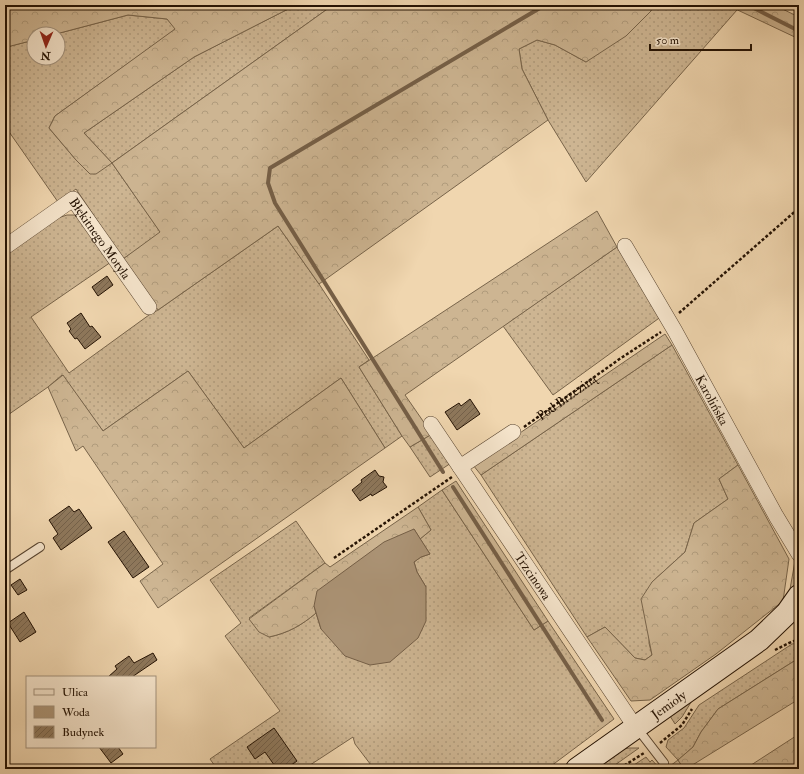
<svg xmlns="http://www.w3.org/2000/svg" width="804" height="774" font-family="'IM FELL Double Pica',serif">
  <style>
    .grass { fill: url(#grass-dots); stroke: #78644a }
    .forest { fill: url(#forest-crowns); stroke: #78644a }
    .water { fill: #ab9375; stroke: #755f47 }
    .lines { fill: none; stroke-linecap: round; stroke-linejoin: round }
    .stream { stroke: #755f47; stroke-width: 4 }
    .building { fill: url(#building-hatch); stroke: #241203 }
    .lane-casing { stroke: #57432e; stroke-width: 10 }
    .street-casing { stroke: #57432e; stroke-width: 16 }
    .secondary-casing { stroke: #241203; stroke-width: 24 }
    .path { stroke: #241203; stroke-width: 2.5; stroke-dasharray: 3 2; stroke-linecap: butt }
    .lane { stroke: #f5e4cb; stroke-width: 8 }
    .street { stroke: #f5e4cb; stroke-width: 15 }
    .secondary { stroke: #f5e4cb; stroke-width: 22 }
    .labels { text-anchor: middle; stroke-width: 4; stroke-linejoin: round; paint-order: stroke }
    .street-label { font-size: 13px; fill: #241203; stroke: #f5e4cb }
  </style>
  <defs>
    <pattern id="grass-dots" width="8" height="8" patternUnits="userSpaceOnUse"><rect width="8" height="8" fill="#cdb592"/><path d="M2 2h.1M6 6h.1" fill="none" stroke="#b09b7c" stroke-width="1.8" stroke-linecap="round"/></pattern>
    <pattern id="forest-crowns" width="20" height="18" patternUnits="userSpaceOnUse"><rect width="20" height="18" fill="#cdb592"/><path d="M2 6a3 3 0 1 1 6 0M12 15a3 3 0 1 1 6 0" fill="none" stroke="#b09b7c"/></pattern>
    <pattern id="building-hatch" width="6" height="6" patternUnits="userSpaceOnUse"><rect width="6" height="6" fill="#8e785c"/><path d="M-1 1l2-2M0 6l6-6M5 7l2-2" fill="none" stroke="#74614a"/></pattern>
  </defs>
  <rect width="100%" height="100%" fill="#f0d6af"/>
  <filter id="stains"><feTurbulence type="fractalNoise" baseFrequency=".005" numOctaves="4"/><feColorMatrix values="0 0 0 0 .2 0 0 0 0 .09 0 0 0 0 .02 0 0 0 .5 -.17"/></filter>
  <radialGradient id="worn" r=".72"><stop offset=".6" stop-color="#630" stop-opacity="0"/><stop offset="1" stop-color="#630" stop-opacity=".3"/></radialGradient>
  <g class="grass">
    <polygon points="296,5 333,5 112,163 161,233 123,259 76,189 58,202 5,126 5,45 7,47 34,40 34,58 58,58 58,34 56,34 128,15 167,19 176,29 55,116 49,128 76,160 112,163 84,133 194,57"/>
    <polygon points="651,5 727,5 737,10 586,182 548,120 522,69 519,49 537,40 555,45 586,62 651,11"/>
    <polygon points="67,215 79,215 111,262 31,317 69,373 149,315 158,310 278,226 319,284 369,360 359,367 402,436 385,448 341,378 244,448 188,371 103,431 62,375 48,387 5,417 5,255 58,218"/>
    <polygon points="617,247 662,316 553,395 503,326"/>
    <polygon points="672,345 738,465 719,479 728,499 694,523 685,552 652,582 649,643 652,655 645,660 635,658 605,627 587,637 481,475"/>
    <polygon points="432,434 451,463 430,477 410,447"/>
    <path d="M 442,490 L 534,630 L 548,621 L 614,719 L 547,769 L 374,769 L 355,744 L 353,737 L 304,769 L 217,769 L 210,759 L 280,711 L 225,636 L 241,623 L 210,580 L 296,521 L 325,563 L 249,618 L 269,637 C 288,633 302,625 316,613 L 321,629 L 426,587 L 417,572 L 414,562 L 421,557 L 430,554 L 420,539 L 431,530 L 418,507 Z"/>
    <polygon points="795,561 799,571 797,593 787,606"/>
    <polygon points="799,643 799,658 718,709 701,732 693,747 678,760 684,769 666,769 678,760 666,747 668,740 684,728 699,705 792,644"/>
    <polygon points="693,699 682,717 675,724 670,716"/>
    <polygon points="629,748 639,748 615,765 595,769 624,749"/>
    <polygon points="646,757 650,762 652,760 660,769 628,769"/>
  </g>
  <g class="forest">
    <polygon points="5,5 296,5 194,57 84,133 112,163 333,5 651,5 651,11 626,36 586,62 555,45 537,40 519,49 522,69 548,120 319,284 278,226 158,310 123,259 160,232 112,163 96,174 90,174 76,160 49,128 55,116 175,29 167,19 128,15 56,34 34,34 34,40 7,47 5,45"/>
    <polygon points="727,5 774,5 799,17 799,39"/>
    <polygon points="597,211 617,247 405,395 432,434 410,447 402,436 359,367"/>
    <polygon points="665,334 672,345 481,475 473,465"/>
    <polygon points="188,371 244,448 341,378 385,448 158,608 140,581 163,564 83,446 76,451 48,387 63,375 103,431"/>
    <polygon points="738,465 789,559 783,601 716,654 650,700 631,701 587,637 605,627 635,658 645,660 652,655 641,599 652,582 685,552 694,523 728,499 719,479"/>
    <polygon points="456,481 548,621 534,630 442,490"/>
    <path d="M 418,507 L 431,530 L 420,539 L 414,529 L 314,606 L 316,613 C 302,625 288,633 269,637 L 259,632 L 249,619 L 325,563 L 330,567 Z"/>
    <polygon points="799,658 799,699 686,769 684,769 678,760 693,747 701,732 718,709"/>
    <polygon points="799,734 799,769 745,769"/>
  </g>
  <polygon class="water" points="414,529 430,554 421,557 414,562 417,572 426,587 426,621 418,638 390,662 370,665 345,656 321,629 314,606 317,591 384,542"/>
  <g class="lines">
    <g class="stream">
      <polyline points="748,5 799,31"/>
      <polyline points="443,472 275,203 268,183 270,168 545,5"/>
      <polyline points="453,487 602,720"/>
    </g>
  </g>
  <g class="building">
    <polygon points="107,276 113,285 98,296 92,287"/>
    <polygon points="81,313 90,327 92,326 101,337 85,349 77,338 75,339 69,331 71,329 67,323"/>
    <polygon points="470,399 480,414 457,430 445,412 459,403 461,406"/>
    <polygon points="375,470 379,476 384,477 383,482 387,487 372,496 371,494 360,501 352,490 362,482 361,480"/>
    <polygon points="69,506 74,512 79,509 92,528 61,550 53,538 58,534 49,520"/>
    <polygon points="124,531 149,567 133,578 108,542"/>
    <polygon points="20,579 27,590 18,595 11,585"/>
    <polygon points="24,612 36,632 20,642 8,623"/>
    <polygon points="153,653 157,660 132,677 108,677 117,669 115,666 129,656 134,663"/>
    <polygon points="274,728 297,761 286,769 277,769 265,752 255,759 247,747"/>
    <polygon points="99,747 118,747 123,754 111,763"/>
  </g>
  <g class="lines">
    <g class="lane-casing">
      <g id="lane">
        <polyline points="5,570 40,547"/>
        <polyline points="637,728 664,763"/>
      </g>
    </g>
    <g class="street-casing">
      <g id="street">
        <path id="s2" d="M 625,246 L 675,331 L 776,516 L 799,554"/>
        <path id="s3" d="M 5,247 L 73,199 L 149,307"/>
        <path id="s4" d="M 431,424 L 636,728"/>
        <polyline points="460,467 513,432"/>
      </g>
    </g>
    <g class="secondary-casing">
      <g id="secondary">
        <path id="s5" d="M 577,769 L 759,640 L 787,613 L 799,596"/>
      </g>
    </g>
    <g class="path">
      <polyline points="679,313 799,208"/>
      <path id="s1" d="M 524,427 L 621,358 L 661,332"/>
      <polyline points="334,558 452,477"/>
      <polyline points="775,650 789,643 799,639"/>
      <polyline points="660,743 682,725 692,709"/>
      <polyline points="615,769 622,767 644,753"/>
    </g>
    <use href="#lane" class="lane"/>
    <use href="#street" class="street"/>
    <use href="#secondary" class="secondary"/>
  </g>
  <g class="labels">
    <g class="street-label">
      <text dy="5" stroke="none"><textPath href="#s3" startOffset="131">Błękitnego Motyla</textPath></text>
      <text dy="5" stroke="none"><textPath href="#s1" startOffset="52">Pod Brzeziną</textPath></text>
      <text dy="5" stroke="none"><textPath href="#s2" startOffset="177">Karolińska</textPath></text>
      <text dy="5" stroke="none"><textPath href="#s4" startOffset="183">Trzcinowa</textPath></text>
      <text dy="5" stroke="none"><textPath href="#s5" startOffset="112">Jemioły</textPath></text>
    </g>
  </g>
  <rect width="804" height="774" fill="none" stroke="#f0d6af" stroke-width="20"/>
  <rect x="6" y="6" width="792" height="762" fill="none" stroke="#241203" stroke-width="2"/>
  <rect x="10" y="10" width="784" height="754" fill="none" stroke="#241203"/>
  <rect x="26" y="676" width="130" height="72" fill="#f5e4cb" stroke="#a1907b"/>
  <rect x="34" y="689" width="20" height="6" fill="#f5e4cb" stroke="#a1907b"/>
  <text x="62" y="696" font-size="12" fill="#241203">Ulica</text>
  <rect x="34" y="706" width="20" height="12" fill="#ab9375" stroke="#a1907b"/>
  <text x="62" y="716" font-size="12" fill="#241203">Woda</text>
  <rect x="34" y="726" width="20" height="12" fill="url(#building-hatch)" stroke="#a1907b"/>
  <text x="62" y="736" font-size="12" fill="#241203">Budynek</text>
  <g transform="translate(46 46) rotate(182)"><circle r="19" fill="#f5e4cb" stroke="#a1907b"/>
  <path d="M0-3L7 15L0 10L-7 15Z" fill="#8f2418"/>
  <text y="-6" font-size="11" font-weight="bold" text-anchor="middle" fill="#241203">N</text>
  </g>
  <path d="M650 44v6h101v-6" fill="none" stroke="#241203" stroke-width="2"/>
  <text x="656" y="44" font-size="12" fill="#241203" stroke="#f5e4cb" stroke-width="3" paint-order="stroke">50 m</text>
  <rect width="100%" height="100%" filter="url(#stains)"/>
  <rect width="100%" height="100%" fill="url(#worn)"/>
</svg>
